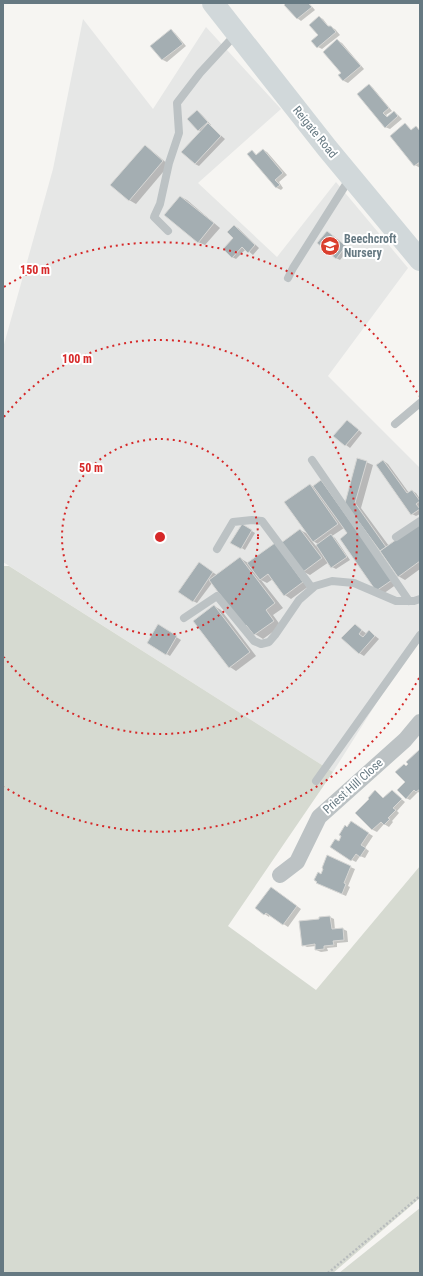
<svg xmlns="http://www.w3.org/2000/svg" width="423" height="1276" font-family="'Roboto Condensed',sans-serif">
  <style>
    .built { fill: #e6e7e6 }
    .green { fill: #d6dad1 }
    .shadow { fill: #0003; fill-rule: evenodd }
    .building { fill: #a4aeb2; stroke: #d7d7d5 }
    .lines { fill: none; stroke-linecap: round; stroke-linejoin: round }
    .path { stroke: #b7bbbc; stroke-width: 2.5; stroke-dasharray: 2 2; stroke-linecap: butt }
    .lane { stroke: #bcc2c4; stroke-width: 8 }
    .street { stroke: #bcc2c4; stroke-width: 16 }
    .highway { stroke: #d1d8da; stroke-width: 22 }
    .ring { fill: none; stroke: #d62828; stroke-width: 2; stroke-dasharray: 2 4 }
    .labels { text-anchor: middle; stroke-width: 4; stroke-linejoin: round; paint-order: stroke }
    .street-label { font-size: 12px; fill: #667982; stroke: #fff }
    .poi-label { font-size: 12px; font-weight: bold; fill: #667982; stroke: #fff; text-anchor: start }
    .centre { fill: #d62828; stroke: #fff; stroke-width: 2 }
    .ring-label { font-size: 12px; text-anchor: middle; font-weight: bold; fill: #d62828; stroke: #fff; stroke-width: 4; stroke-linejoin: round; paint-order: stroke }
  </style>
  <rect width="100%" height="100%" fill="#f6f5f2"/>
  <polygon class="built" points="83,19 153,109 206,27 281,109 198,183 277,257 336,182 408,268 328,376 420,468 420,634 333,772 3,562 3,348 53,169"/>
  <g class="green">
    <polygon points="3,566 9,566 333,772 228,926 316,990 420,866 420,1198 333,1273 3,1273"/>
    <polygon points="420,1208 420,1273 339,1273"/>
  </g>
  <g class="shadow">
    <polygon points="288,3 309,3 315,10 301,21 297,18"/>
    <polygon points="319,17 323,19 329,27 335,29 340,35 322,49 318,47"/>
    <polygon points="171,31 175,33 186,46 167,62 163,60 152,46"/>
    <polygon points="338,41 342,43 364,69 348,83 344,81 339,76 342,73"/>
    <polygon points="369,85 373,88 392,111 386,115 388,117 394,112 398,115 402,119 390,129 385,127"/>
    <polygon points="197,111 201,114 211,125 210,126 225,139 199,166 195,164 201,132 188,119"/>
    <polygon points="405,125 412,131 416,128 420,130 420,168 415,165 391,136"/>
    <polygon points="145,146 151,150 169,165 136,204 129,200"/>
    <polygon points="263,150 267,152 287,175 279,182 283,188 281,190 277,188 249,155 252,151 257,155"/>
    <polygon points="181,197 187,200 220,228 205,245 198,242"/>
    <polygon points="234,226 238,228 259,248 253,255 246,249 236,259 232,257 234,238"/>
    <polygon points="327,232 349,249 340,260 336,258"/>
    <polygon points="351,423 362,433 350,448 346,445"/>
    <polygon points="384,461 388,464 409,493 412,491 416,493 420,499 420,514 416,516 412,514"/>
    <polygon points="366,462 373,465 361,508 389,546 420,524 420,569 405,580 398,576 346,502"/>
    <path d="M 321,481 L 397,584 L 383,594 L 377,590 L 348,534 L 344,528 L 332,536 L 335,538 L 350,560 L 336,569 L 332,567 L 329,562 L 310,575 L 304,572 L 300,530 L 310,535 L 310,485 L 314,487 ZM 311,540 L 318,544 L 316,546 Z"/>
    <polygon points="242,525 255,533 245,550 232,542"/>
    <polygon points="275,544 309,586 291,599 285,595 273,579 267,583 261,580 283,608 273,615 281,626 263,639 255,634 212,583 197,603 193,601 203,566 217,575 240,558 248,563"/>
    <polygon points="214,606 221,610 256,656 236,671 230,667"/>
    <polygon points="355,625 367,634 369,631 379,639 364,656 359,653"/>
    <polygon points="159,626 181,640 170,656 148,643"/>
    <polygon points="420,752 420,793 418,792 410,800 406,798 406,767"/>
    <polygon points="392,791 405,802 397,811 399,813 392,821 393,822 389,827 384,824 377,832 373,830 356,813 371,799 375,792 384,799"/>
    <polygon points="355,825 373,836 365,848 369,851 365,858 360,856 356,862 352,860 339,842 347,828"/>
    <polygon points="328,857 355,869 348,886 350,887 346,896 321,885 322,875"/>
    <polygon points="275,890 301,909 288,927 270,915 269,917 256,908"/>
    <polygon points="330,917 334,919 335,930 343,929 347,931 348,942 337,943 337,947 327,948 328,951 321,952 316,950 316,946 307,947 303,945 320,920"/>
  </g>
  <g class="building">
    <polygon points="286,3 308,3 312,7 297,19 284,5"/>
    <polygon points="319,16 328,26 331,26 336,32 317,48 311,41 318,35 309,25"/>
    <polygon points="171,29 183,44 162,60 150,46"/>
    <polygon points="337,39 361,66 343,81 338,75 341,73 323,52"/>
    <polygon points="369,84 389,108 383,113 387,117 394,111 398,116 385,128 357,94"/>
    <polygon points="197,110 208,122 198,131 187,119"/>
    <polygon points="208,123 221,136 195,164 181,152"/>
    <polygon points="405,123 411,130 416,126 420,131 420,162 414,166 390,136"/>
    <polygon points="145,145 163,161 129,201 110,185"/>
    <polygon points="263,149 283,173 275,180 280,185 276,188 247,154 252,150 256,155"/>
    <polygon points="180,196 214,223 198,243 164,215"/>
    <polygon points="234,225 255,245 248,253 242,247 232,258 223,249 233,238 227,232"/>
    <polygon points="327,231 346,246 336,259 317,243"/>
    <polygon points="347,420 359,430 345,446 333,436"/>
    <polygon points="357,458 367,461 355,503 386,547 380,551 345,503"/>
    <polygon points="383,460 407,493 412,490 420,501 416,504 420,509 411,515 376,465"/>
    <polygon points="321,480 392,580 376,591 340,539 347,533 313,486"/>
    <polygon points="310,484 338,524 313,542 284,502"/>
    <polygon points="420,523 420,561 398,577 380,551"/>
    <polygon points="242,524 252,530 241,549 230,543"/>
    <polygon points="300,529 322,558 303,572 281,543"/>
    <polygon points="331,534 347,557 331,568 316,545"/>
    <polygon points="275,543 303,582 284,596 268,574 260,580 247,563"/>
    <polygon points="240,557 275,603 266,610 274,621 254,635 246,625 244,627 209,580"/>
    <polygon points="199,562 213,572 193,602 178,592"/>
    <polygon points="214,605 250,652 229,668 193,621"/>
    <polygon points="158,624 177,636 166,655 147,643"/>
    <polygon points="355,624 362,630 359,634 363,637 369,630 375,636 359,654 341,638"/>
    <polygon points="419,750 420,752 420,789 416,792 414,790 406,799 397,790 405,782 395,772 404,764 406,766 408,764 406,762"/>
    <polygon points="375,790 383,798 392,790 402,799 393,808 396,810 388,818 390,819 384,825 381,822 372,830 355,813 369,799 368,798"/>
    <polygon points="351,821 369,833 361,845 366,848 360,857 356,854 351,861 330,847 335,839 339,841 341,836 339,835 345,825 347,827"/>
    <polygon points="327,855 351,866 344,883 346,884 342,894 316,883 317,882 314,880 318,872 321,874 323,869 322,868"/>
    <polygon points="271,887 297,906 283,925 266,913 264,915 255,908"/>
    <polygon points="330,916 332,929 343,928 344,940 333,941 334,945 324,946 324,949 315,950 315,944 302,946 299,921 319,919 319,917"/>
  </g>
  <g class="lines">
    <polyline class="path" points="328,1273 420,1196"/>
    <g class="lane">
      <polyline points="168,231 154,217 160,204 169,163 179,133 177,103 200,73 236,34"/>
      <polyline points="288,278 293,268 350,178"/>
      <polyline points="395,424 420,403"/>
      <polyline points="312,460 409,601"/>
      <polyline points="396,537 420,521"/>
      <polyline points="217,549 233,522 252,520 262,521 312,588"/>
      <polyline points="184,618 217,596 254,641 261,644 269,642 275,635 299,600 315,586 332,581 354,583 396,601 414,601 420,599"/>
      <polyline points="316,781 420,635"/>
    </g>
    <polyline class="street" points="280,875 297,862 319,817 405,740 420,722"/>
    <polyline class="highway" points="213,3 327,148 420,260"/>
  </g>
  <g class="ring">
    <circle cx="160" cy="537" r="98"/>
    <path d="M4 417A197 197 0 1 1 4 657"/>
    <path d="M419 678A295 295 0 0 1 4 787M4 287A295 295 0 0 1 419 396"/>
  </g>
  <defs>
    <g id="school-disc" transform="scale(1)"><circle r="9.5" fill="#da3f2e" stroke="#fff"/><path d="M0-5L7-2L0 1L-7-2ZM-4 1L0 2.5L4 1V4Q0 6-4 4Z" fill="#fff"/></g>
  </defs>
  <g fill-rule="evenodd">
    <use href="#school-disc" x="330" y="246"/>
  </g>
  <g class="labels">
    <g class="street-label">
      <text transform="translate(315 132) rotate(51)" y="4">Reigate Road</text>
      <text transform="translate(353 786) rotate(-42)" y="4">Priest Hill Close</text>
    </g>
    <g class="poi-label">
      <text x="344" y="243">Beechcroft<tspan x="344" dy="14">Nursery</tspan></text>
    </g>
  </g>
  <circle cx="160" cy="537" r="6" class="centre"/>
  <g class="ring-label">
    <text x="35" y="274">150 m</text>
    <text x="77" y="363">100 m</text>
    <text x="91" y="472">50 m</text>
  </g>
  <rect width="423" height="1276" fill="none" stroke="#667982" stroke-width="8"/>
</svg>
